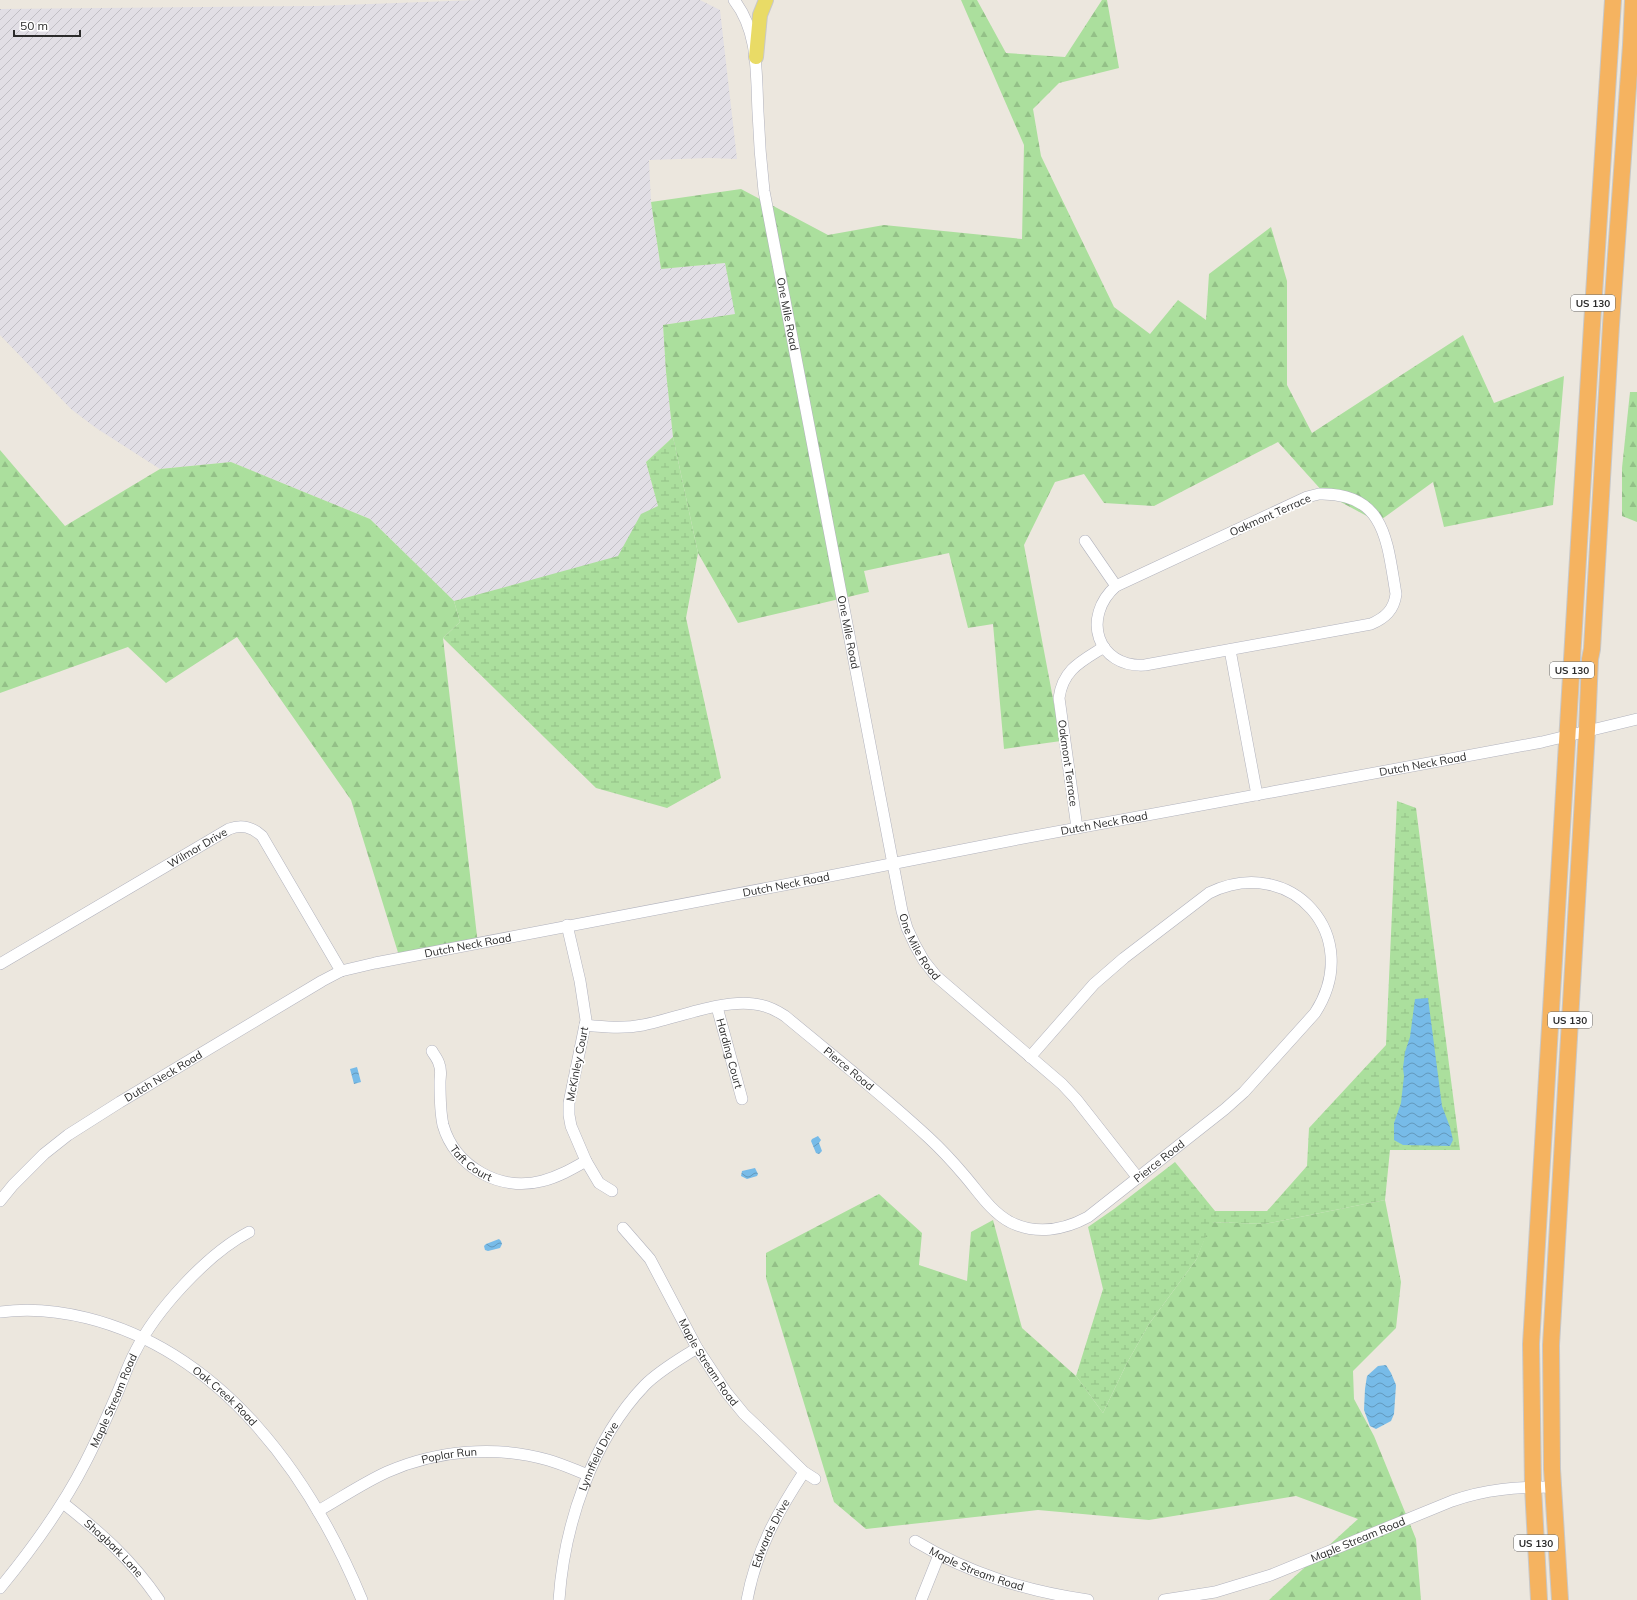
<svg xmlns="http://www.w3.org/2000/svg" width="1637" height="1600" font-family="Mulish,sans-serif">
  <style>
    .industrial { fill: url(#industrial-furrows) }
    .forest { fill: url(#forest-firs) }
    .wetland { fill: url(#wetland-marsh) }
    .water { fill: url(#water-waves) }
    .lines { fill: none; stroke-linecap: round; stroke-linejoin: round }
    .minor-casing { stroke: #b1b2bd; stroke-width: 12 }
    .major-casing { stroke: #c8c8c8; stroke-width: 16 }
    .highway-casing { stroke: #c8c8c8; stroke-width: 18 }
    .minor { stroke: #fff; stroke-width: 11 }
    .major { stroke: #e9db66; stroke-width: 14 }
    .highway { stroke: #f5b360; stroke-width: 16 }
    .labels { text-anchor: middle; stroke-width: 3.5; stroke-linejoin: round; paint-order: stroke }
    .shield { fill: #fff; stroke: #6b6b6b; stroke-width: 1 }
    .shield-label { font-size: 10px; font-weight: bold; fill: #2b2b2b }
    .street-label { font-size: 11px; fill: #2b2b2b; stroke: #fff }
  </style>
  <defs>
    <pattern id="industrial-furrows" width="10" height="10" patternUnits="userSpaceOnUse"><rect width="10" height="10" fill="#e1dee5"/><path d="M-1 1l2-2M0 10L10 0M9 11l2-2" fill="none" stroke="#c1bfc5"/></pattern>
    <pattern id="forest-firs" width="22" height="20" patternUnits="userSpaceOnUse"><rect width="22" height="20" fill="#abdf9d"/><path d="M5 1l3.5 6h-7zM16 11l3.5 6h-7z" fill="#93c087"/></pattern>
    <pattern id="wetland-marsh" width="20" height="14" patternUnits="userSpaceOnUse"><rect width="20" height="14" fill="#abdf9d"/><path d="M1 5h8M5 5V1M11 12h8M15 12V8" fill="none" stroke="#93c087"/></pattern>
    <pattern id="water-waves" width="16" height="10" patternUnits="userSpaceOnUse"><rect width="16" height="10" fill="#77bbe8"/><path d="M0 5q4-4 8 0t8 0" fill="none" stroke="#6298bc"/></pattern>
  </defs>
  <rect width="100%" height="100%" fill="#ece7de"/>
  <polygon class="industrial" points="477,0 700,0 720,10 737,159 709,158 649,160 651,202 661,269 725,263 736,314 663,325 666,372 673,437 646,462 658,506 641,515 618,557 454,601 370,519 231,462 160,469 96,428 71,409 0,335 0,9 317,6"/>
  <g class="forest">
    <polygon points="961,0 977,0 1006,53 1065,57 1102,0 1107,0 1119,68 1059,83 1033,109 1041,156 1114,307 1150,334 1178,300 1206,320 1209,274 1271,227 1287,281 1287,385 1312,433 1463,335 1494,403 1564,376 1553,505 1444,527 1433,482 1378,522 1324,493 1278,442 1154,506 1104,503 1084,474 1055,482 1024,545 1061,741 1004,749 993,624 968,628 949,553 864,571 869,592 738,623 698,553 673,437 666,372 663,325 735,314 725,263 661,269 651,202 741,189 828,235 884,225 1022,239 1024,145"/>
    <polygon points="1630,392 1637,392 1637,522 1622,516 1622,468"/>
    <polygon points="0,450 65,526 160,469 231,462 370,519 454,601 460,622 443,638 478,945 400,959 351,800 237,637 166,683 128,647 0,693"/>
    <polygon points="879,1194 922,1233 919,1265 967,1281 971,1232 993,1220 1022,1328 1076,1376 1103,1413 1127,1363 1149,1324 1196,1260 1211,1222 1265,1224 1385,1200 1401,1282 1396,1328 1353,1371 1354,1399 1374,1436 1416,1539 1421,1600 1269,1600 1358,1519 1296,1496 1149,1520 1038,1510 866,1529 834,1502 766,1278 766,1253"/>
  </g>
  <g class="wetland">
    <polygon points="673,437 698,553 686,618 721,778 667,808 596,788 443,638 460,622 454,601 618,556 641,514 658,506 646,462"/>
    <polygon points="1397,801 1416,808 1460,1150 1390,1150 1385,1200 1265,1224 1212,1222 1196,1260 1149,1324 1127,1363 1103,1413 1076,1376 1103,1289 1088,1227 1114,1209 1175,1162 1215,1211 1267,1211 1307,1166 1309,1128 1386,1045"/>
  </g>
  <g class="water">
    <polygon points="1428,998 1442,1106 1450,1127 1453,1140 1450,1146 1403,1145 1394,1140 1394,1123 1401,1103 1404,1076 1403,1068 1405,1052 1410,1037 1415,999"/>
    <polygon points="357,1067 361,1082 354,1084 350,1069"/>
    <polygon points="818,1136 821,1140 819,1143 822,1151 819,1154 816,1153 811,1141 812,1139"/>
    <polygon points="755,1168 758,1174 757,1176 747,1179 741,1176 742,1171"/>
    <polygon points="499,1239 501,1241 502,1244 500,1248 488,1251 485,1250 484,1246 486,1244"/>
    <polygon points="1386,1365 1391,1373 1396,1385 1394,1414 1391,1421 1376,1429 1370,1426 1364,1410 1365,1389 1367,1376 1378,1366"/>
  </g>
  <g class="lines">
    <g class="minor-casing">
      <g id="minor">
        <path id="s1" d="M 734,0 C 759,32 756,74 758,112 C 759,139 761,165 764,191 L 902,911 L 907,928 L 915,945 L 924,961 L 936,976 L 1062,1084 L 1076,1099 L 1138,1178"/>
        <path d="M 1319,494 C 1386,492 1387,542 1396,594 C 1394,610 1385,618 1371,624 L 1145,665 C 1097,668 1081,617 1116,586 L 1307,497 Z"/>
        <polyline points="1085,541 1116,586"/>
        <polyline points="1230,650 1257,795"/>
        <path d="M 1077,828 L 1059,698 C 1063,669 1082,661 1104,647"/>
        <polyline points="567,925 580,981 586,1020 569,1103 569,1115 571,1126 586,1161 599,1183 612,1191"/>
        <path id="s2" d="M 0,964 L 229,829 C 242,824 252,827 262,836 L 341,971"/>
        <path id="s3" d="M 717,1007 L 742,1099"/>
        <path id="s4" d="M 585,1025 C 604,1027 623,1029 643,1025 C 674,1019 723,999 754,1004 C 765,1005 776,1010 785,1016 C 833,1056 883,1095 928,1137 C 941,1149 953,1162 964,1175 C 978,1191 990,1211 1010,1222 C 1036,1235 1064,1230 1088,1217 L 1225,1109 L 1244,1092 L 1315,1013 C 1365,936 1291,853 1209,893 L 1124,958 L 1094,984 L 1030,1057"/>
        <path id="s5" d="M 432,1051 C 434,1055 438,1059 439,1064 C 442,1070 440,1076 440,1082 C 440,1096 440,1111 443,1125 C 455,1167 500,1192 542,1181 C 558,1177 572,1169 586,1161"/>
        <path id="s6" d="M 0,1201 L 13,1185 L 44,1154 L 68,1135 L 120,1102 L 322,981 L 341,971 L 375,963 L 794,883 L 1013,840 L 1542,742 L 1637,719"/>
        <path id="s7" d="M 623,1228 L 650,1259 L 697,1348 L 726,1392 L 744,1414 L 762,1431 L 804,1472 L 815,1479"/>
        <path id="s8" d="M 0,1312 C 29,1308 59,1311 87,1318 C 223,1352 311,1477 362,1600"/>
        <path id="s9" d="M 63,1503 C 101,1533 131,1559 159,1600"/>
        <path id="s10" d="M 318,1511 C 341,1498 363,1483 387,1472 C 437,1450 496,1445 548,1460 C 562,1464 575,1470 588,1475"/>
        <path id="s11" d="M 915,1541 C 970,1574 1026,1591 1088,1600"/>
        <path id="s12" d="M 0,1588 C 32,1549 62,1508 85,1463 C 97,1440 107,1417 117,1394 C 123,1380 128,1365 135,1352 C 156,1310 207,1254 249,1232"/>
        <path id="s13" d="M 559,1600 C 564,1526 592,1440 645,1385 C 660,1370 680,1359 697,1348"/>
        <path id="s14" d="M 747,1600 C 756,1551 777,1513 804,1472"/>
        <polyline points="921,1600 939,1555"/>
        <path id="s15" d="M 1164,1600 L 1215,1592 L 1271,1575 L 1452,1501 C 1486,1489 1517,1487 1553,1487"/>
      </g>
    </g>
    <g class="major-casing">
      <polyline id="major" points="756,57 760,15 766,0"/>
    </g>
    <g class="highway-casing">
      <g id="highway">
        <polyline points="1539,1600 1533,1487 1531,1344 1592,325 1613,0"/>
        <polyline points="1560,1600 1552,1469 1551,1345 1587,730 1590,659 1592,649 1611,325 1631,45 1633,0"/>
      </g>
    </g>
    <use href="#minor" class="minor"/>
    <use href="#major" class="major"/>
    <use href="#highway" class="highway"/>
  </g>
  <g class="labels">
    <g class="shield">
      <rect x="1571" y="295" width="44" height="16" rx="3"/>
      <rect x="1550" y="662" width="44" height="16" rx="3"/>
      <rect x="1548" y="1012" width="44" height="16" rx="3"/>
      <rect x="1514" y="1535" width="44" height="16" rx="3"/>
    </g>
    <g class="shield-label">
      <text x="1593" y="307">US 130</text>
      <text x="1572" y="674">US 130</text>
      <text x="1570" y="1024">US 130</text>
      <text x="1536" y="1547">US 130</text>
    </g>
    <g class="street-label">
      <text dy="4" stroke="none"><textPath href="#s1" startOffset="321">One Mile Road</textPath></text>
      <text transform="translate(1270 515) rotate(-24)" y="4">Oakmont Terrace</text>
      <text dy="4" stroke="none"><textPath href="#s1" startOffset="645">One Mile Road</textPath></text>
      <text transform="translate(1068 763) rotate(82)" y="4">Oakmont Terrace</text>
      <text dy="4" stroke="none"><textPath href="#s6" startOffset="1515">Dutch Neck Road</textPath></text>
      <text dy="4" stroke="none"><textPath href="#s6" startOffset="1191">Dutch Neck Road</textPath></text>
      <text dy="4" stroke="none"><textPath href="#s2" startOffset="229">Wilmor Drive</textPath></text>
      <text dy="4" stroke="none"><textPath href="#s6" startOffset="867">Dutch Neck Road</textPath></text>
      <text dy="4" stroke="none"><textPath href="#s6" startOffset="543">Dutch Neck Road</textPath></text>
      <text dy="4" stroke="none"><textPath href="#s1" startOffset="969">One Mile Road</textPath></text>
      <text dy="4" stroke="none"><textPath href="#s3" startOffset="48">Harding Court</textPath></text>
      <text transform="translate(577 1064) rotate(-79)" y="4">McKinley Court</text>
      <text dy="4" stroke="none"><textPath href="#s4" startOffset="288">Pierce Road</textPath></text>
      <text dy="4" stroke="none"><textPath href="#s6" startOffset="207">Dutch Neck Road</textPath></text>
      <text dy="4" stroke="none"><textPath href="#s5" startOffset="125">Taft Court</textPath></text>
      <text dy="4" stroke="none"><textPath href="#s4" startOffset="683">Pierce Road</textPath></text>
      <text dy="4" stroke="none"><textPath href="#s7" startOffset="160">Maple Stream Road</textPath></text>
      <text dy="4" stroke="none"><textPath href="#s8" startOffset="248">Oak Creek Road</textPath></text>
      <text dy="4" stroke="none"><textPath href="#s12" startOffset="220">Maple Stream Road</textPath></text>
      <text dy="4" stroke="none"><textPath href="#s10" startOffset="144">Poplar Run</textPath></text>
      <text dy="4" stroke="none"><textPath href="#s13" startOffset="150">Lynnfield Drive</textPath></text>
      <text dy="4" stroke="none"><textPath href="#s14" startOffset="71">Edwards Drive</textPath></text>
      <text dy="4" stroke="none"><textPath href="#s15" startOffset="204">Maple Stream Road</textPath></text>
      <text dy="4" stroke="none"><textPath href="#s9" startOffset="68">Shagbark Lane</textPath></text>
      <text dy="4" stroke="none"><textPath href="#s11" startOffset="68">Maple Stream Road</textPath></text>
    </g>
  </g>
  <path d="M14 30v6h66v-6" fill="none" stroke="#2b2b2b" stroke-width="2"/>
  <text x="20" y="30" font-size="12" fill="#2b2b2b" stroke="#ffffff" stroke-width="3" paint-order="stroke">50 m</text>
</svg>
